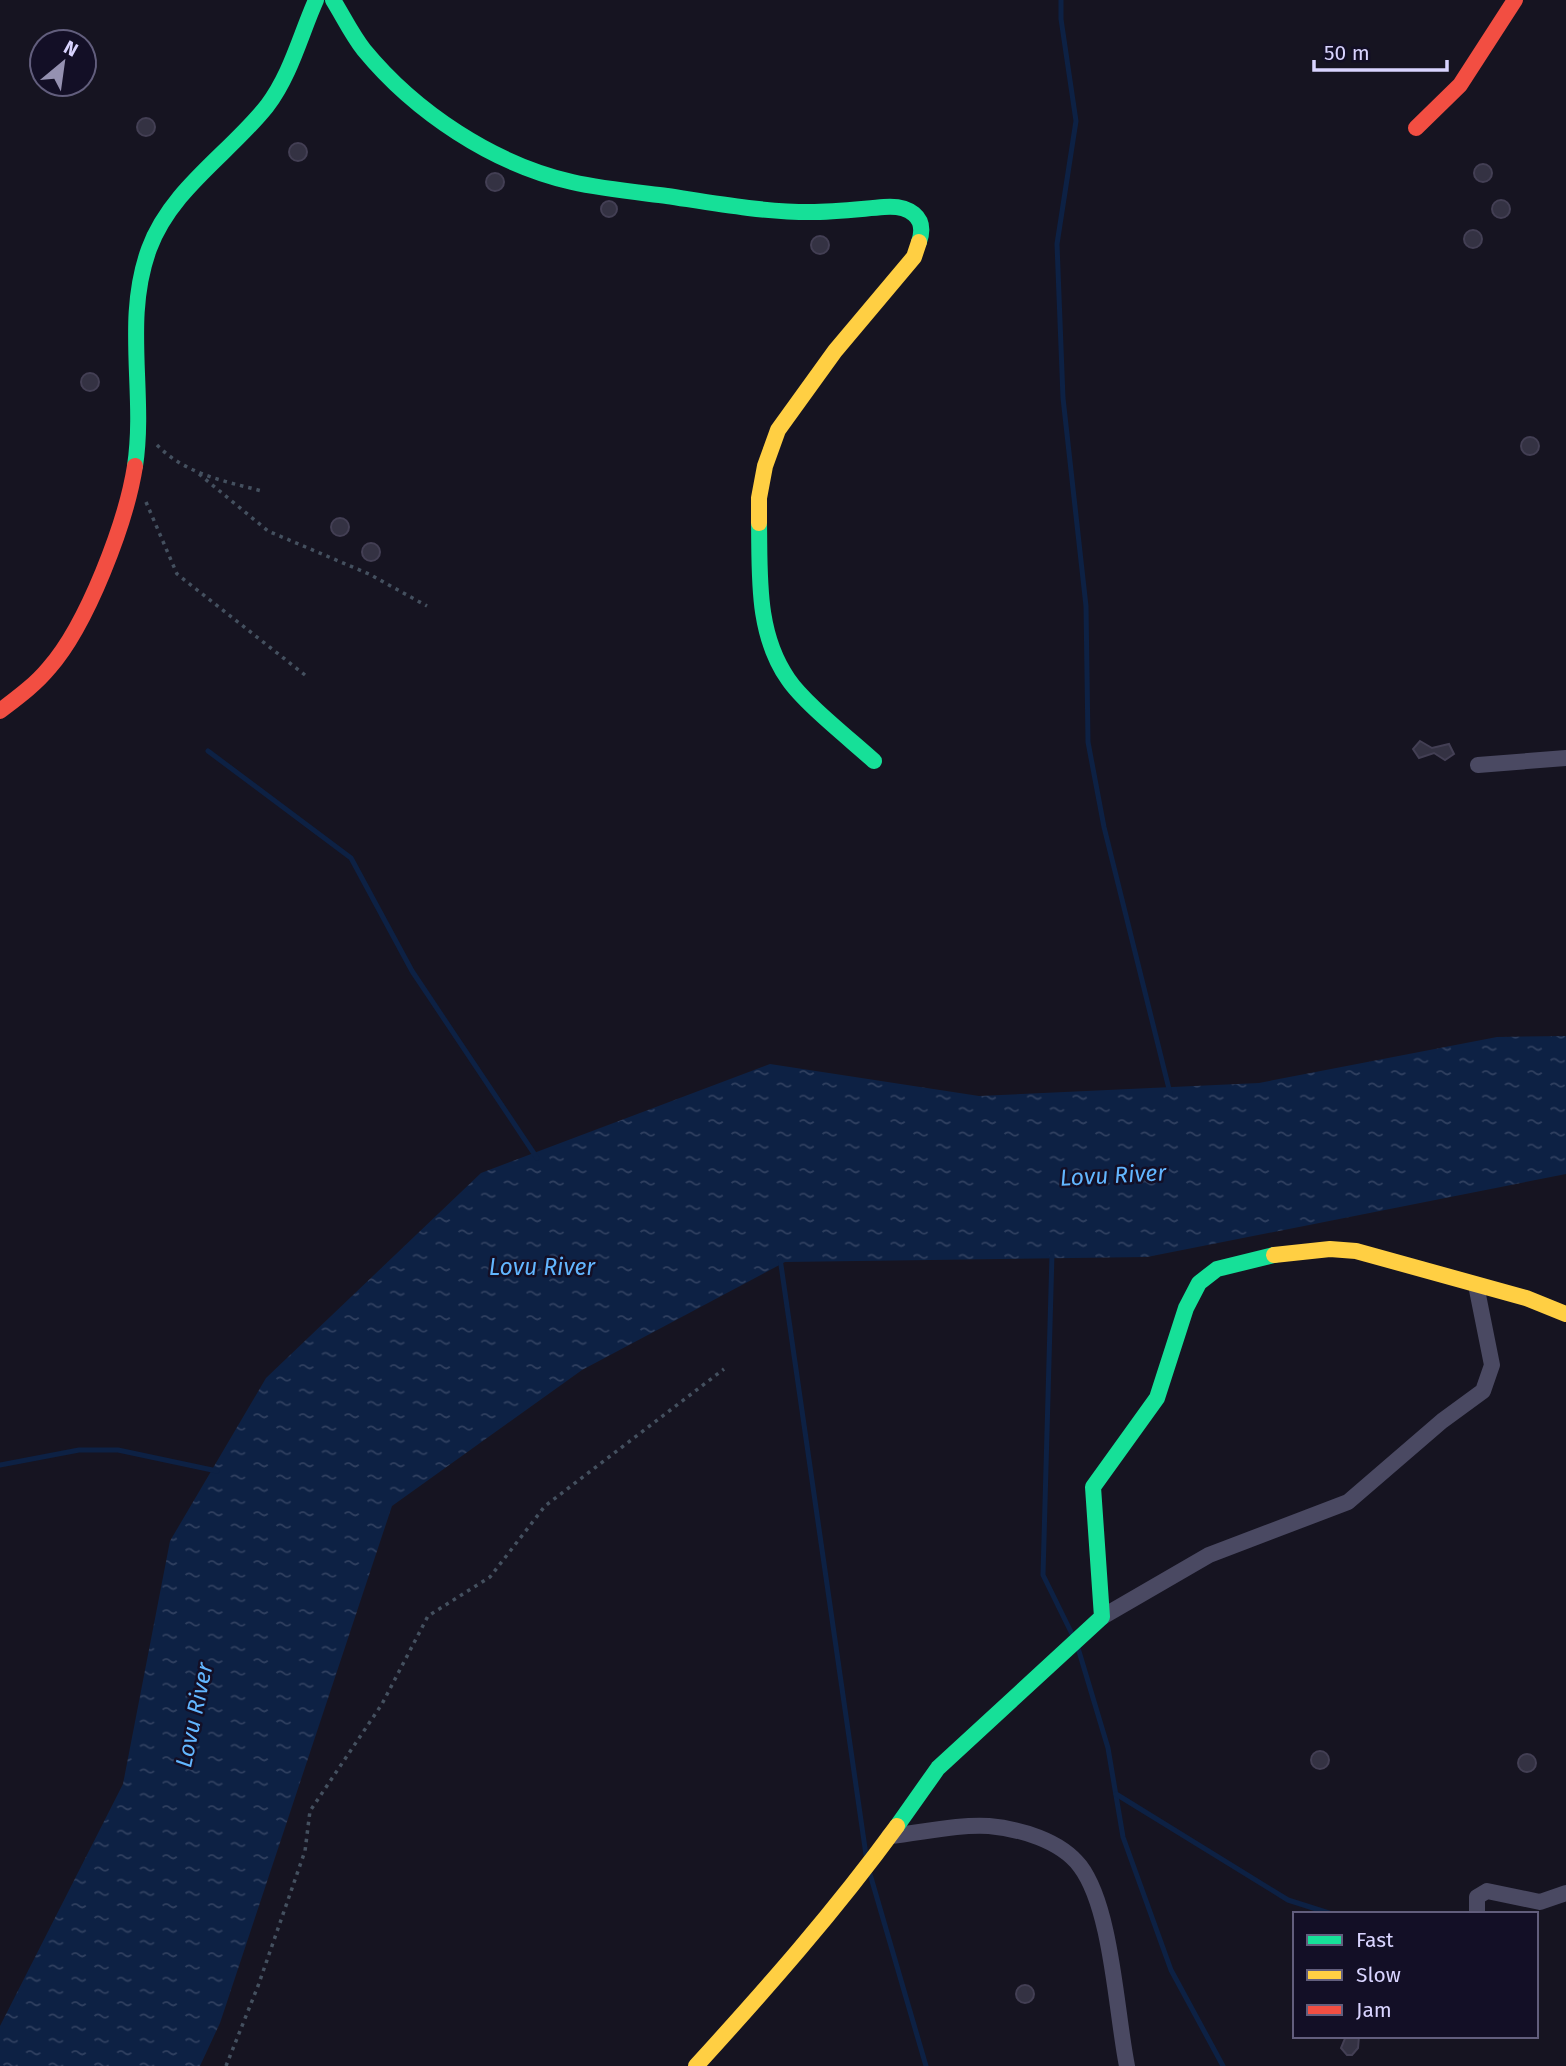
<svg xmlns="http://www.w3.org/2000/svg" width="1566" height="2066" font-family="'Fira Sans',sans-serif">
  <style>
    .water { fill: url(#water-ripples) }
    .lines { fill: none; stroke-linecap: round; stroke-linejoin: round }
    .stream { stroke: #0d2144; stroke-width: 5 }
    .building { fill: #343243; stroke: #433f54; stroke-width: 2 }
    .path { stroke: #44505f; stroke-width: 3.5; stroke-dasharray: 3.5 5; stroke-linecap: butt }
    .street { stroke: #4a4962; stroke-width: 16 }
    .fast { stroke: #16e098; stroke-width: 16 }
    .slow { stroke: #ffcf43; stroke-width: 16 }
    .jam { stroke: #f24e42; stroke-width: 16 }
    .labels { text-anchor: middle; stroke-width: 5; stroke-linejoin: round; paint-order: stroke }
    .water-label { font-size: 23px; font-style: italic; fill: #62b6ff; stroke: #130f26 }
  </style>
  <defs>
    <pattern id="water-ripples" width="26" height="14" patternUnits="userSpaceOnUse" patternTransform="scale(1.75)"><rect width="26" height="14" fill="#0d2144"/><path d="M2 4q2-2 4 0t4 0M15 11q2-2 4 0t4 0" fill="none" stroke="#304060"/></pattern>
  </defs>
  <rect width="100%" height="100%" fill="#161421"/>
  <polygon class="water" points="1566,1036 1566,1174 1147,1257 785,1262 582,1370 392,1506 220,2023 200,2066 0,2066 0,2026 123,1784 170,1541 266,1378 481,1173 770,1064 979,1096 1259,1083 1497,1037"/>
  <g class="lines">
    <g class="stream">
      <polyline points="1061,0 1061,19 1076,121 1057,244 1063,398 1086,606 1088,742 1104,827 1170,1093"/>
      <polyline points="208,751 351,858 412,971 537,1158"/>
      <polyline points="1052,1254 1043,1575 1073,1636"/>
      <polyline points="780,1258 866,1855"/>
      <polyline points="0,1465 79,1450 118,1450 217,1471"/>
      <polyline points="1078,1648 1108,1748 1123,1837 1171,1970 1223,2066"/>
      <polyline points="1116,1794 1288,1900 1332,1914"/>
      <polyline points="870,1874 926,2066"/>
    </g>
  </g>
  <g class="building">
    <circle cx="146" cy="127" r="9"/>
    <circle cx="298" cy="152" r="9"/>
    <circle cx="1483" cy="173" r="9"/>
    <circle cx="495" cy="182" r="9"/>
    <circle cx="1501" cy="209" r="9"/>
    <circle cx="609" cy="209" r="8"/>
    <circle cx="1473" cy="239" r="9"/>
    <circle cx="820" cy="245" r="9"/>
    <circle cx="90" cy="382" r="9"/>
    <circle cx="1530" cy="446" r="9"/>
    <circle cx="340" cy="527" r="9"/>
    <circle cx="371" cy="552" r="9"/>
    <polygon points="1420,741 1432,748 1449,744 1454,754 1445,760 1434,753 1419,758 1413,749"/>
    <circle cx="1320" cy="1760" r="9"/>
    <circle cx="1527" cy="1763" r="9"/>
    <circle cx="1025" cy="1994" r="9"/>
    <polygon points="1346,2036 1359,2036 1358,2048 1352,2055 1347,2055 1341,2048"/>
  </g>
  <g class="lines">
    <g class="path">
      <path d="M 157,445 C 185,474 224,481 262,491"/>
      <polyline points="199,474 268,531 369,574 427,606"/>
      <polyline points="146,502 177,574 305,675"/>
      <polyline points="226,2066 258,1986 305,1851 310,1811 382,1704 428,1616 490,1577 545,1506 724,1369"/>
    </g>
    <g class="street">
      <polyline points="1478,765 1566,758"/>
      <polyline points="1102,1617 1209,1555 1348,1502 1442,1421 1483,1391 1492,1365 1476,1285"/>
      <path d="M 889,1836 C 921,1833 957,1824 989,1826 C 1020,1829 1060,1840 1080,1866 C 1112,1908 1116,2012 1127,2066"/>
      <polyline points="1477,1914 1477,1897 1487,1891 1540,1902 1566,1893"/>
    </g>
    <g class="fast">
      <path d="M 333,0 C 343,16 352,35 364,50 C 415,112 493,164 572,182 C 603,189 635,192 667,196 C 713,203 762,212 810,212 C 834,212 859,209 884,207 C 908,205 928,216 919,242"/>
      <path d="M 135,466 C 146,393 123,320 149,249 C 171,189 229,154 267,106 C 291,74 300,36 316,0"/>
      <path d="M 759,523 C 760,576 756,633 788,679 C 804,703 851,740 874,761"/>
      <polyline points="897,1826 938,1768 1102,1617 1093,1487 1157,1398 1186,1308 1199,1283 1217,1269 1274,1255"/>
    </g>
    <g class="slow">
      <polyline points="759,523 759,498 765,466 778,430 835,351 914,257 919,242"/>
      <polyline points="1274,1255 1330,1249 1356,1251 1526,1298 1566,1314"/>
      <path d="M 696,2066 C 767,1988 835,1911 897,1826"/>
    </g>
    <g class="jam">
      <polyline points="1416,128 1460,85 1515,0"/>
      <path d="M 0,711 C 17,698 35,685 49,668 C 87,625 126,523 135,466"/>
    </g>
  </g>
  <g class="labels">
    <g class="water-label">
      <text transform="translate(1113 1175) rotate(-3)" y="8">Lovu River</text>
      <text x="542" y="1275">Lovu River</text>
      <text transform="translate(194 1715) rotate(-78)" y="8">Lovu River</text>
    </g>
  </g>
  <rect x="1293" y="1912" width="245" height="126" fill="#130f26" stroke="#625e7d" stroke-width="2"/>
  <rect x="1307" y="1935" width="35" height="10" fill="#16e098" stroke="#625e7d" stroke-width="2"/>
  <text x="1356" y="1947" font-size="21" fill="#d9d4ff">Fast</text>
  <rect x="1307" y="1970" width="35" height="10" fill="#ffcf43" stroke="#625e7d" stroke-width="2"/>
  <text x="1356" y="1982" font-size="21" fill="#d9d4ff">Slow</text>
  <rect x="1307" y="2005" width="35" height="10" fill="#f24e42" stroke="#625e7d" stroke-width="2"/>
  <text x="1356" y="2017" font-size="21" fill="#d9d4ff">Jam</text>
  <g transform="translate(63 63) rotate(29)"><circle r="33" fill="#130f26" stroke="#625e7d" stroke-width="2"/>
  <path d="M0-5L12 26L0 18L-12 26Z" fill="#9591b1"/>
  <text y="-10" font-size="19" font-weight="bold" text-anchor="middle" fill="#d9d4ff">N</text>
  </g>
  <path d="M1314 60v10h133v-10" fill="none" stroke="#d9d4ff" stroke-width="3.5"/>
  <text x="1324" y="60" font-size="21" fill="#d9d4ff" stroke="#130f26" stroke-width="5" paint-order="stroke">50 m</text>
</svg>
